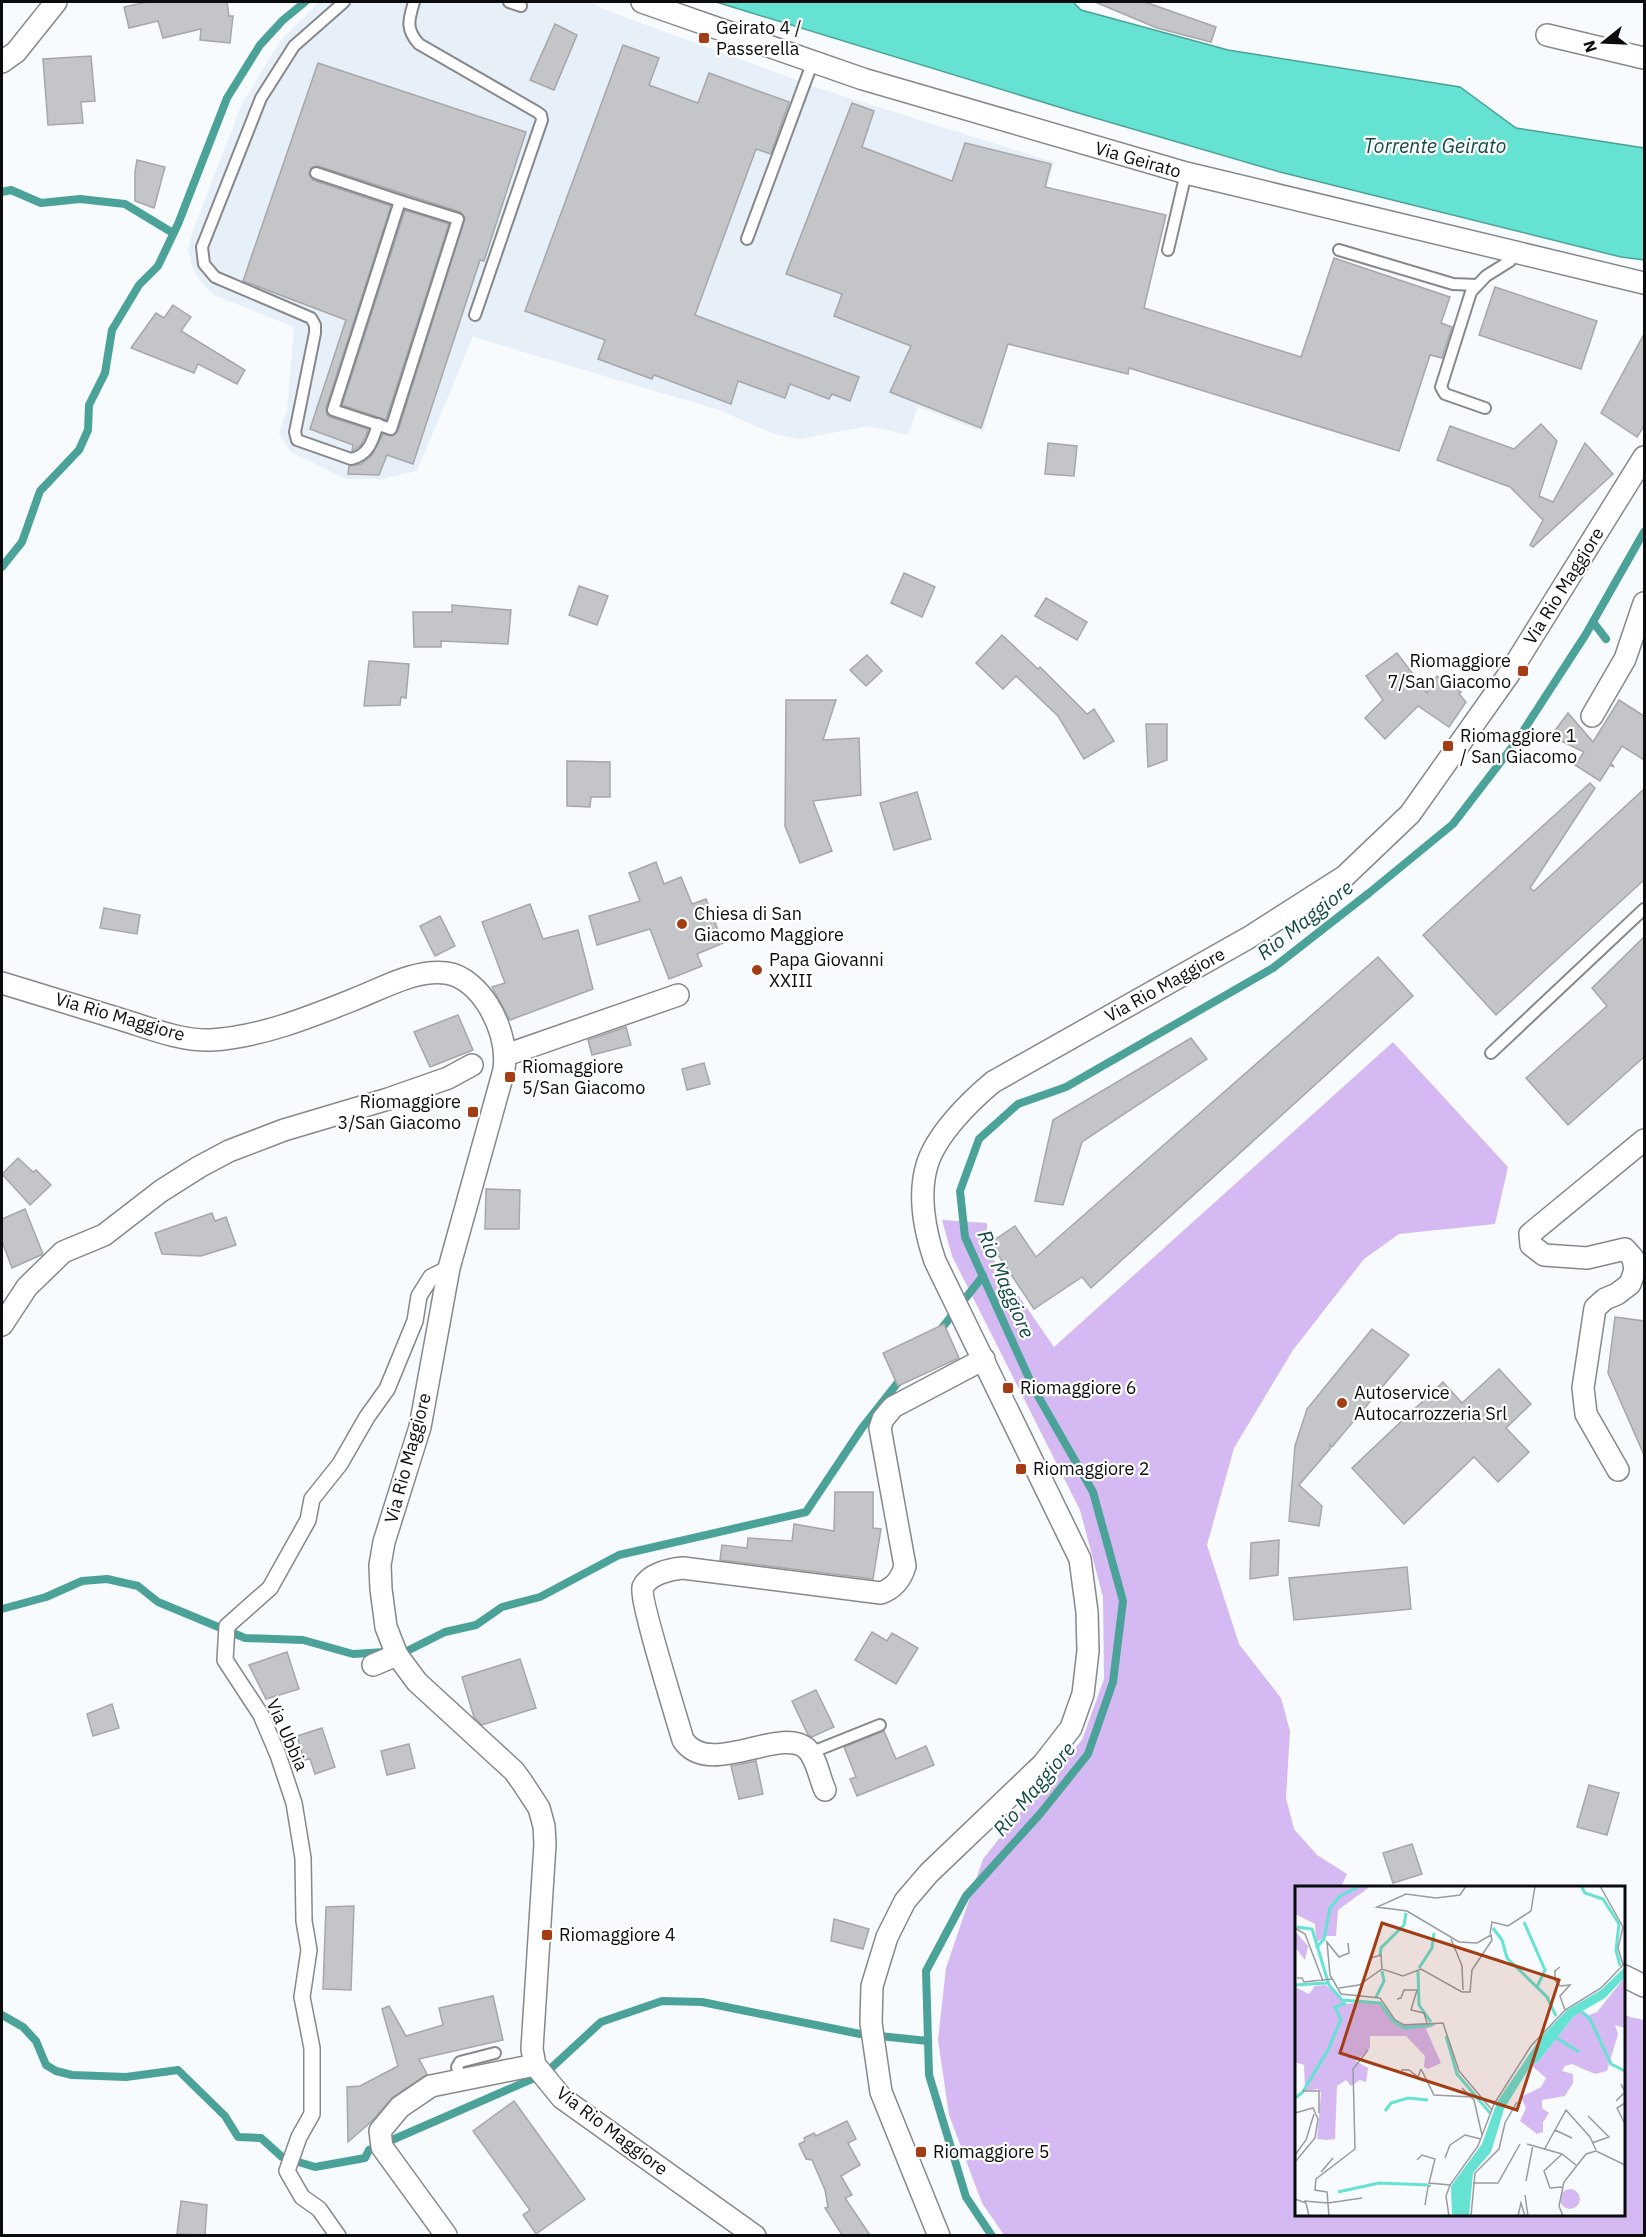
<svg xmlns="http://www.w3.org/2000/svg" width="1646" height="2237" font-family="'IBM Plex Sans',sans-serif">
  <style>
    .built { fill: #e7eff8 }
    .green { fill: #d5b9f2 }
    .water { fill: #66e2d3; stroke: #4ba298; stroke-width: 1.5 }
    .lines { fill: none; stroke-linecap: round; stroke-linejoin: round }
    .stream { stroke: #4ba298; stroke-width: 8 }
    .building { fill: #c4c5c8; stroke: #a6a7aa; stroke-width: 1.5 }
    .service-casing { stroke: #86888b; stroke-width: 14 }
    .pedestrian-casing { stroke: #86888b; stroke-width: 18 }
    .minor-casing { stroke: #86888b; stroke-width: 24 }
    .service { stroke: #fff; stroke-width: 10 }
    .pedestrian { stroke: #fff; stroke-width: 15 }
    .minor { stroke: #fff; stroke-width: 21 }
    .poi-dot { fill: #a23d14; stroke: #fff; stroke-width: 2 }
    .labels { text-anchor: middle; stroke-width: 4.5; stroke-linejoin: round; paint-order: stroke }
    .poi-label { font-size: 18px; fill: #0b0c0d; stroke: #fff; text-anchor: start }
    .street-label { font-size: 18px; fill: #0b0c0d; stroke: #fff }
    .water-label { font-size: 20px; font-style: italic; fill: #124a44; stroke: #fff }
    .inset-river { fill: none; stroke: #66e2d3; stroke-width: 3 }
    .inset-road { fill: none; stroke: #999b9e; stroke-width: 1.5 }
    .view { fill: #a23d14; fill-opacity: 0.15; stroke: #a23d14; stroke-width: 3 }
    .inset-edge { fill: none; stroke: #0b0c0d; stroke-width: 3 }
  </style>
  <rect width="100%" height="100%" fill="#f8fbfe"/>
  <polygon class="built" points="319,2 592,2 603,9 824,90 1054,162 983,432 918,407 908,435 868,426 800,439 774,434 719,410 473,337 417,471 381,479 346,479 291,452 279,434 287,409 294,327 214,295 201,282 192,267 188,249 192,233 241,106 280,41"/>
  <polygon class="green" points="1393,1042 1508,1167 1495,1224 1399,1234 1364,1259 1293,1350 1234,1448 1207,1545 1239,1644 1281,1698 1290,1731 1286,1798 1294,1829 1317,1855 1347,1874 1341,1887 1296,1888 1296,2214 1624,2214 1624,2014 1630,2017 1644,2020 1644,2235 1004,2235 982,2203 949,2115 938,2040 946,1968 983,1859 1037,1791 1082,1740 1104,1679 1103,1597 1080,1510 952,1256 942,1220 987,1223 987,1250 1054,1347"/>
  <polygon class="water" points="716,2 1073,2 1081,10 1228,50 1460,87 1516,128 1644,148 1644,260 1621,257 1280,172 1085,115"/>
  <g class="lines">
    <g class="stream">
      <polyline points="2,192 11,190 41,203 80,199 125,204 173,233"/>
      <polyline points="2,567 22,542 40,491 79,450 88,430 89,405 105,373 112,330 139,285 158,266 178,224 227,98 260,45 283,20 305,2"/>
      <polyline points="1593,622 1606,639"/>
      <polyline points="938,1333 983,1276"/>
      <polyline points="2,1609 46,1597 82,1581 107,1579 138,1586 158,1602 245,1638 303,1640 353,1654 385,1652"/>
      <polyline points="409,1650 445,1632 476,1625 502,1607 540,1597 619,1555 806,1512 862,1428 903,1376"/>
      <polyline points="2,2015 23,2027 36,2041 46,2065 56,2071 72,2075 126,2077 178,2070 225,2116 238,2137 261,2138 282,2157 315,2167 365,2158 369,2150 539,2076"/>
      <polyline points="549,2070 601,2022 662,2001 702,2002 860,2034 928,2041"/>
      <polyline points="992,2236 966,2197 929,2075 926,1971 966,1896 1040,1814 1088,1754 1113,1682 1123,1601 1093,1492 1034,1389 965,1237 960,1191 979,1139 1018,1104 1066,1087 1273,968 1369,893 1453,824 1516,742 1586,634 1644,532"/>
    </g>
  </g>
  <g class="building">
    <polygon points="147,2 227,2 229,16 233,16 230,43 200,40 201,29 163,38 158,21 129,28 124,7"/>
    <polygon points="1095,2 1145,2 1216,27 1211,42 1157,28"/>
    <polygon points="555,24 577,35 554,90 530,80"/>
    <polygon points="623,45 659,58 649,85 698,103 709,73 789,102 771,154 756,149 695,315 859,377 850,401 832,394 829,399 790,384 785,398 738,381 731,404 654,375 652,379 598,359 605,340 525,311"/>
    <polygon points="91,56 95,101 81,102 83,123 48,125 43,59"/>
    <polygon points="318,63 526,132 484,261 480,260 413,464 387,455 379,475 348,474 349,466 361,464 372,455 383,434 392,436 398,431 465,218 460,212 318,166 311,168 309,174 313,180 391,206 326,408 327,415 330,417 368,429 367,433 361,445 352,451 353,445 310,429 346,320 243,281"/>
    <polygon points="852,103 874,111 862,147 952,181 965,143 1051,164 1045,187 1166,215 1144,308 1301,357 1334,258 1450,297 1441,323 1452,327 1442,358 1430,355 1399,451 1129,368 1128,374 1008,344 981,428 890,392 911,346 834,316 842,294 786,274"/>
    <polygon points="137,160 165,167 154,208 135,201 135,172"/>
    <polygon points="405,210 449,224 386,420 342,405"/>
    <polygon points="1495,287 1597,321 1581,369 1479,335"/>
    <polygon points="173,305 191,317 181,331 245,370 237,384 198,364 194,373 131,348 156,313 164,318"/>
    <polygon points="1644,334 1644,426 1637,437 1601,413"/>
    <polygon points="1541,424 1557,441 1539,496 1553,502 1585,443 1613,474 1533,547 1530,545 1543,520 1510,487 1437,460 1450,426 1514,449"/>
    <polygon points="1048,443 1077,446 1074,476 1045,474"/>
    <polygon points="904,573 935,587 922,617 891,603"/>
    <polygon points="579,586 608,596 597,625 569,615"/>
    <polygon points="1046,598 1087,622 1077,640 1035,616"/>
    <polygon points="452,605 511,610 508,644 441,641 441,647 414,647 413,612 452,612"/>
    <polygon points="1002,635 1038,669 1040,667 1087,714 1094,709 1114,741 1084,759 1058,716 1016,676 1003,689 976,663"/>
    <polygon points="1397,653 1427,693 1437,676 1461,692 1459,694 1466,702 1449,727 1418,706 1385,739 1365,718 1383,700 1366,676"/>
    <polygon points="867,655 882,671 866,686 850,670"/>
    <polygon points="369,661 409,664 406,698 401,697 400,705 364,706"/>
    <polygon points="786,700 836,700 823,740 859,738 861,795 813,801 832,851 800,863 785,826"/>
    <polygon points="1619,700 1644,716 1644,760 1622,746 1611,763 1614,767 1610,765 1600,781 1575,765 1584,752 1551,736 1568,713 1593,742"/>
    <polygon points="1146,724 1167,724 1167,760 1148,767"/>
    <polygon points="567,761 610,762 610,797 591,797 590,807 567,806"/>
    <polygon points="1590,783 1595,788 1530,888 1534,891 1644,789 1644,880 1496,1015 1423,935"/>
    <polygon points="917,792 931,839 894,850 880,803"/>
    <polygon points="656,862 664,884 681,877 692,904 706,899 723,943 697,954 702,966 669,979 650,929 597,945 589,916 640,901 629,873"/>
    <polygon points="530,904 543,939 578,930 593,989 510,1020 492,987 505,983 482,922"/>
    <polygon points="104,908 140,915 137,934 100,928"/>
    <polygon points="440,916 455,946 435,956 420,926"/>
    <polygon points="1644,937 1644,1057 1568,1125 1526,1078 1607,1006 1592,988"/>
    <polygon points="1378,957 1413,996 1091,1288 1082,1277 1034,1309 990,1243 1015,1226 1036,1257"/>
    <polygon points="458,1015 473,1050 430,1067 414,1032"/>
    <polygon points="626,1027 631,1045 592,1055 588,1040"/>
    <polygon points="1191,1038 1207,1059 1082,1142 1063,1205 1035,1201 1053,1120"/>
    <polygon points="704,1063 710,1084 687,1090 682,1069"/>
    <polygon points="18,1158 33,1172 36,1170 51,1185 30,1205 2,1174"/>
    <polygon points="486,1189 520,1190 519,1229 485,1229"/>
    <polygon points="25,1209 43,1254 12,1268 2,1241 2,1219"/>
    <polygon points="212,1213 215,1221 226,1217 236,1245 201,1256 162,1254 155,1233"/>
    <polygon points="1615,1317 1644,1321 1644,1455 1608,1373"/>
    <polygon points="944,1324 959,1358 898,1386 883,1353"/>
    <polygon points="1372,1329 1409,1355 1332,1447 1330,1445 1330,1449 1299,1485 1322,1506 1319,1526 1289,1521 1295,1446 1307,1409"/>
    <polygon points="1499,1369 1531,1404 1506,1428 1529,1452 1498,1482 1474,1457 1404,1524 1352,1468 1443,1382 1462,1403"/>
    <polygon points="835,1492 873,1492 873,1528 881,1529 873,1579 720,1560 722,1545 747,1548 748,1538 792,1541 794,1524 834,1531"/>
    <polygon points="1279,1540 1278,1575 1250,1579 1251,1543"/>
    <polygon points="1407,1567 1411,1609 1294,1620 1289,1578"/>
    <polygon points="872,1632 887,1641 892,1633 918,1648 896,1684 855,1660"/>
    <polygon points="287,1652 299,1689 266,1699 249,1665"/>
    <polygon points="520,1659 536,1708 482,1725 474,1717 462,1677"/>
    <polygon points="816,1690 834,1727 812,1737 808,1735 792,1701"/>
    <polygon points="112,1704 119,1728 93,1736 87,1714"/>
    <polygon points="322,1728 335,1767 315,1774 310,1759 304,1760 297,1736"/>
    <polygon points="884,1731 896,1759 926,1746 934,1765 857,1796 850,1779 856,1777 844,1747"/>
    <polygon points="409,1744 415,1768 387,1775 381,1751"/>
    <polygon points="756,1761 763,1794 739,1799 731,1766"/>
    <polygon points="1589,1785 1619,1793 1607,1835 1577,1827"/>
    <polygon points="1412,1844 1422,1874 1393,1883 1383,1853"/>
    <polygon points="354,1906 351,1990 323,1989 326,1907"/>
    <polygon points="834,1919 869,1929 863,1949 831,1941"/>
    <polygon points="493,1996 503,2040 419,2059 427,2074 393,2097 371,2122 348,2142 347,2087 360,2086 398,2066 382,2009 389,2006 406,2036 443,2025 439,2008"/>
    <polygon points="514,2101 585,2199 536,2234 523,2215 530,2210 473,2131"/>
    <polygon points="847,2121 856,2139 848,2143 860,2165 841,2176 852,2195 845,2198 870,2235 842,2235 825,2208 828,2207 825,2190 812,2160 806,2159 799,2144 805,2141 804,2138 814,2133 816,2136"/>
    <polygon points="181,2201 207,2205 205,2235 177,2234"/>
  </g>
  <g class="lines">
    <g class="service-casing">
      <g id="service">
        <path d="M 344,2 L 294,46 L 261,98 L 202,247 L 204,264 L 215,277 L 311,318 L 315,325 L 315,333 L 295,432 L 297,440 L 351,459 C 369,455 373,440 378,424"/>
        <path d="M 414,2 C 409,19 405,29 419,44 L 537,112 L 541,115 L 542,120 L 475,315"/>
        <polyline points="509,2 521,6"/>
        <polyline points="316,173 400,201"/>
        <polygon points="400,201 458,219 391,429 333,410"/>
        <polyline points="747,239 813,61"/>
        <polyline points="1168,250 1186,173"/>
        <polyline points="1339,250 1453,284 1477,285"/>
        <polyline points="1485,408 1445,394 1441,387 1471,292 1486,276 1510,261 1514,253"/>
        <polyline points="1491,1053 1644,909"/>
        <polyline points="810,1753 880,1725"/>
        <polyline points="461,2080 457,2067 460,2062 495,2053"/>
      </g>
    </g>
    <g class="pedestrian-casing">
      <polyline id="pedestrian" points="338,2236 319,2209 302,2197 287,2171 299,2137 312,2114 312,2048 302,1997 309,1950 304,1921 303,1858 294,1803 278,1755 261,1715 225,1660 227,1626 270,1588 308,1520 312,1499 340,1464 367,1417 387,1389 415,1321 419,1296 431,1277 449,1268"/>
    </g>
    <g class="minor-casing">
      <g id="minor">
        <polyline points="642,2 863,79 1186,173 1644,283"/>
        <polyline points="1547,35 1644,58"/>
        <polyline points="2,62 16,52 56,2"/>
        <polyline points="1592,716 1625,659 1644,603"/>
        <path d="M 2,983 C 42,995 83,1008 123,1020 C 152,1029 181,1041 211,1040 C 261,1037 310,1017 355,999 C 383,988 416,969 446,973 C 464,975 479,991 488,1005 C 500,1025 507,1047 504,1070 L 449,1268 L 420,1427 L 384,1542 L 380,1565 L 381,1589 L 386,1627 L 397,1655 L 417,1682 L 514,1771 L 522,1782 L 539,1808 L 544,1826 L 545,1844 L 532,2049 L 535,2065 L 562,2098 L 755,2236"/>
        <polyline points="506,1055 678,995"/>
        <polyline points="2,1325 27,1287 63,1252 104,1235 161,1191 199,1167 229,1151 284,1130 388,1099 448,1078 472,1065"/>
        <polyline points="1618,1470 1586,1414 1583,1388 1595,1308 1605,1299 1617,1294 1630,1284 1635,1270 1633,1258 1625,1249 1587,1258 1544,1255 1531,1245 1530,1234 1644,1140"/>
        <polyline points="373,1665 397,1655"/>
        <path d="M 825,1790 C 819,1777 817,1758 806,1748 C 779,1726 709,1779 683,1740 C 677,1719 639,1598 643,1587 C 649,1574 670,1569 683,1568 L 881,1593 C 894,1588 901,1580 905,1566 L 880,1428 L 883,1419 L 893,1407 L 984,1359"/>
        <polyline points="1624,1976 1644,1986"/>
        <polyline points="446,2235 382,2147 380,2131 400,2107 431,2086 535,2065"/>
        <path d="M 939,2236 L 881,2092 L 871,2023 L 872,1986 L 887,1937 L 905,1901 L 929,1873 L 1043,1764 L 1071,1728 L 1083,1694 L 1088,1651 L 1087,1612 L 1080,1559 L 935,1261 C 925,1232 918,1195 927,1165 C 936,1135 969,1102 993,1082 L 1248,938 L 1345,876 L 1410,814 L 1509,674 L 1644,457"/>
      </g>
    </g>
    <use href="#service" class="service"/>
    <use href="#pedestrian" class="pedestrian"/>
    <use href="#minor" class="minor"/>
  </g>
  <g class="poi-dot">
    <rect x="698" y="32" width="12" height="12" rx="3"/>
    <rect x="1517" y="665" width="12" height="12" rx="3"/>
    <rect x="1442" y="740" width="12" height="12" rx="3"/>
    <circle cx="682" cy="924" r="6"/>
    <circle cx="757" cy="970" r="6"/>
    <rect x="504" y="1071" width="12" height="12" rx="3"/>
    <rect x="467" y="1106" width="12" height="12" rx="3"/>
    <rect x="1002" y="1382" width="12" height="12" rx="3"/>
    <circle cx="1342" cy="1403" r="6"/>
    <rect x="1015" y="1463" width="12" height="12" rx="3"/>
    <rect x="541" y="1929" width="12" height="12" rx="3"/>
    <rect x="915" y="2146" width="12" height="12" rx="3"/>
  </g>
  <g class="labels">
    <g class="poi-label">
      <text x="716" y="34">Geirato 4 /<tspan x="716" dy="21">Passerella</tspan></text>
      <text x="1511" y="667" text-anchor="end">Riomaggiore<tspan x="1511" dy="21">7/San Giacomo</tspan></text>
      <text x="1460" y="742">Riomaggiore 1<tspan x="1460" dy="21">/ San Giacomo</tspan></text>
      <text x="694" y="920">Chiesa di San<tspan x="694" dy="21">Giacomo Maggiore</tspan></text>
      <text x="769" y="966">Papa Giovanni<tspan x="769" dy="21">XXIII</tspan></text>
      <text x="522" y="1073">Riomaggiore<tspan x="522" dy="21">5/San Giacomo</tspan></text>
      <text x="461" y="1108" text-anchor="end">Riomaggiore<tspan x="461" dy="21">3/San Giacomo</tspan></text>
      <text x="1020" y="1394">Riomaggiore 6</text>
      <text x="1354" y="1399">Autoservice<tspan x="1354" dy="21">Autocarrozzeria Srl</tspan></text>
      <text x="1033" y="1475">Riomaggiore 2</text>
      <text x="559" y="1941">Riomaggiore 4</text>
      <text x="933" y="2158">Riomaggiore 5</text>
    </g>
    <g class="street-label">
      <text transform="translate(1138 160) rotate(16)" y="6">Via Geirato</text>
      <text transform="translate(1564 586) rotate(-58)" y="6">Via Rio Maggiore</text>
      <text transform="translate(1165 985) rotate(-29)" y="6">Via Rio Maggiore</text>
      <text transform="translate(120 1017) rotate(16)" y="6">Via Rio Maggiore</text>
      <text transform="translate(408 1458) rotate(-75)" y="6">Via Rio Maggiore</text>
      <text transform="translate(287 1735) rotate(66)" y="6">Via Ubbia</text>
      <text transform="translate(612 2131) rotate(37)" y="6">Via Rio Maggiore</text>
    </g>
    <g class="water-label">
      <text x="1435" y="153">Torrente Geirato</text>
      <text transform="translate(1305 920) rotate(-38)" y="7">Rio Maggiore</text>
      <text transform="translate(1006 1284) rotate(67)" y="7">Rio Maggiore</text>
      <text transform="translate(1034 1789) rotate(-50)" y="7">Rio Maggiore</text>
    </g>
  </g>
  <g transform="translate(1295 1886)">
    <rect width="330" height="330" fill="#f8fbfe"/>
    <path d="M 0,0 L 76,0 L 43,24 L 41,50 L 31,50 L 21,57 L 20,38 L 0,28 ZM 0,45 L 13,60 L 10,74 L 0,61 ZM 330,91 L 330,142 L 320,139 L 323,148 L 312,185 L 300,188 L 277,178 L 270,180 L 267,185 L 278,188 L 278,197 L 270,210 L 247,214 L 247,222 L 254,227 L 248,236 L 248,246 L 242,248 L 225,235 L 231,222 L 226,211 L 246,201 L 251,192 L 236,179 L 243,176 L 279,130 L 287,125 L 294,129 L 302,126 ZM 31,99 L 52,118 L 73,115 L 84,118 L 103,138 L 144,137 L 131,143 L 146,177 L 133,183 L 129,181 L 130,170 L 111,150 L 75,150 L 75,162 L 61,175 L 73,182 L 71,196 L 65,194 L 56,200 L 51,194 L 42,200 L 40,253 L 32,254 L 22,253 L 26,207 L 23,203 L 10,205 L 9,179 L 0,176 L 0,101 L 14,108 L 20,100 ZM265 313a10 10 0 1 1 20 0a10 10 0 1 1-20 0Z" fill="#d5b9f2"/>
    <path d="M 330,81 L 330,91 L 310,112 L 279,130 L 243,176 L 236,179 L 209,223 L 196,266 L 178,287 L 174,330 L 157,330 L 156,300 L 187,258 L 202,216 L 246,151 L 272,124 L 306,104 Z" fill="#66e2d3"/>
    <path class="inset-river" d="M 286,0 L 290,7 L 308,13 L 324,38 L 321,64 L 325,80M 229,36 L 250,84 L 242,101M 2,41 L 17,43 L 34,99 L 47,114 L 85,117 L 98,135 L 109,142 L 138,139M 198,42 L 207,54 L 212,72 L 252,111 L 261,130M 21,62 L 29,53 L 35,22 L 45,10 L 65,0M 85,70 L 86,62 L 109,39 L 111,27M 124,82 L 137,62 L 139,47M 123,85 L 124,119 L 136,136M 0,99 L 32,97M 81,111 L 89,95 L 87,85M 287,126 L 295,133 L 316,178 L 330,185M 151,150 L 162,188 L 195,227M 260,151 L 284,166M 0,212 L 7,207 L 33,164 L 46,133 L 40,121 L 51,117M 90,225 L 96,217 L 113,212 L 133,214M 43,306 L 84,297 L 134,299"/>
    <path class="inset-road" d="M 305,0 L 328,41 L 323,62 L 328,79M 236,25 L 240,0M 0,42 L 10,48 L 28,95M 195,48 L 197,36 L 213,40 L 236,25M 156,53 L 167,80 L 168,104M 53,57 L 54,67 L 44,71 L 32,56 L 35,89 L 46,108 L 85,112 L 100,134 L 109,139 L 148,137 L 164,185 L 197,224M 76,72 L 86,69 L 87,83M 265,81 L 260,85 L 260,94 L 265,100 L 275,99 L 265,110 L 270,124M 2,92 L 7,92 L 9,96 L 37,93M 44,102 L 64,99 L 87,83 L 108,90 L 126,83 L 167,106 L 175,106 L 177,84 L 197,54 L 196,49 L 182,57 L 164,56 L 112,25 L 82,21 L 111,8 L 141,12 L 165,9 L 171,0M 102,113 L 106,112 L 109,104 L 122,104 L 116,124 L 129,127 L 132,137M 126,183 L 139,209 L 177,211M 106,184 L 114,184 L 123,191 L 126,183M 167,202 L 179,214 L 187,249M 7,205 L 24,205 L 24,227M 321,215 L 330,206 L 326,198M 330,217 L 322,222 L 330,238M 0,227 L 18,222 L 23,233 L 20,252 L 0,276M 293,230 L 314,251 L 297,257M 260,244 L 277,252M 232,258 L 267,268 L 281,279M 249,264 L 271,224 L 295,251 L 301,264M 267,268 L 249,285 L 255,302 L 267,301M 0,269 L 11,254 L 19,228M 150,272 L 155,259 L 170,249 L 186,253M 122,274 L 127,269 L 140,273 L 134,297 L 155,299M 26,286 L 38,272M 231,295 L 238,259M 178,297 L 203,297 L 225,258M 230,309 L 233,330M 0,313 L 11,317 L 14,330M 9,315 L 33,317 L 67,312M 130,319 L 133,301 L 136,299M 34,330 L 32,306 L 20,304 L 21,293 L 60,263 L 58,183 L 73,164M 154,330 L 151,310 L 155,299 L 183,260 L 199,218 L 236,160 L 270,124 L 306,102 L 330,77M 176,330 L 180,287 L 204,263 L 210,237 L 222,216M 223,330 L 226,317 L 230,330M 268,330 L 264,320 L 269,296 L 291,268 L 301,265 L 330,279"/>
    <path class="view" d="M 87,37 L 264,94 L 222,224 L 45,167 Z"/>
    <rect width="330" height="330" class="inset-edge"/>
  </g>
  <rect width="1646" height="2237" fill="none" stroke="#0b0c0d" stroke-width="6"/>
  <g transform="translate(1604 42) rotate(252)" stroke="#ffffff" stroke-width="4.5" paint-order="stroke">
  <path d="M0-4.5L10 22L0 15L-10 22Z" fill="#0b0c0d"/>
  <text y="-9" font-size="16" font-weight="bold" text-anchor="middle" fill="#0b0c0d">N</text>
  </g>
</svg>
